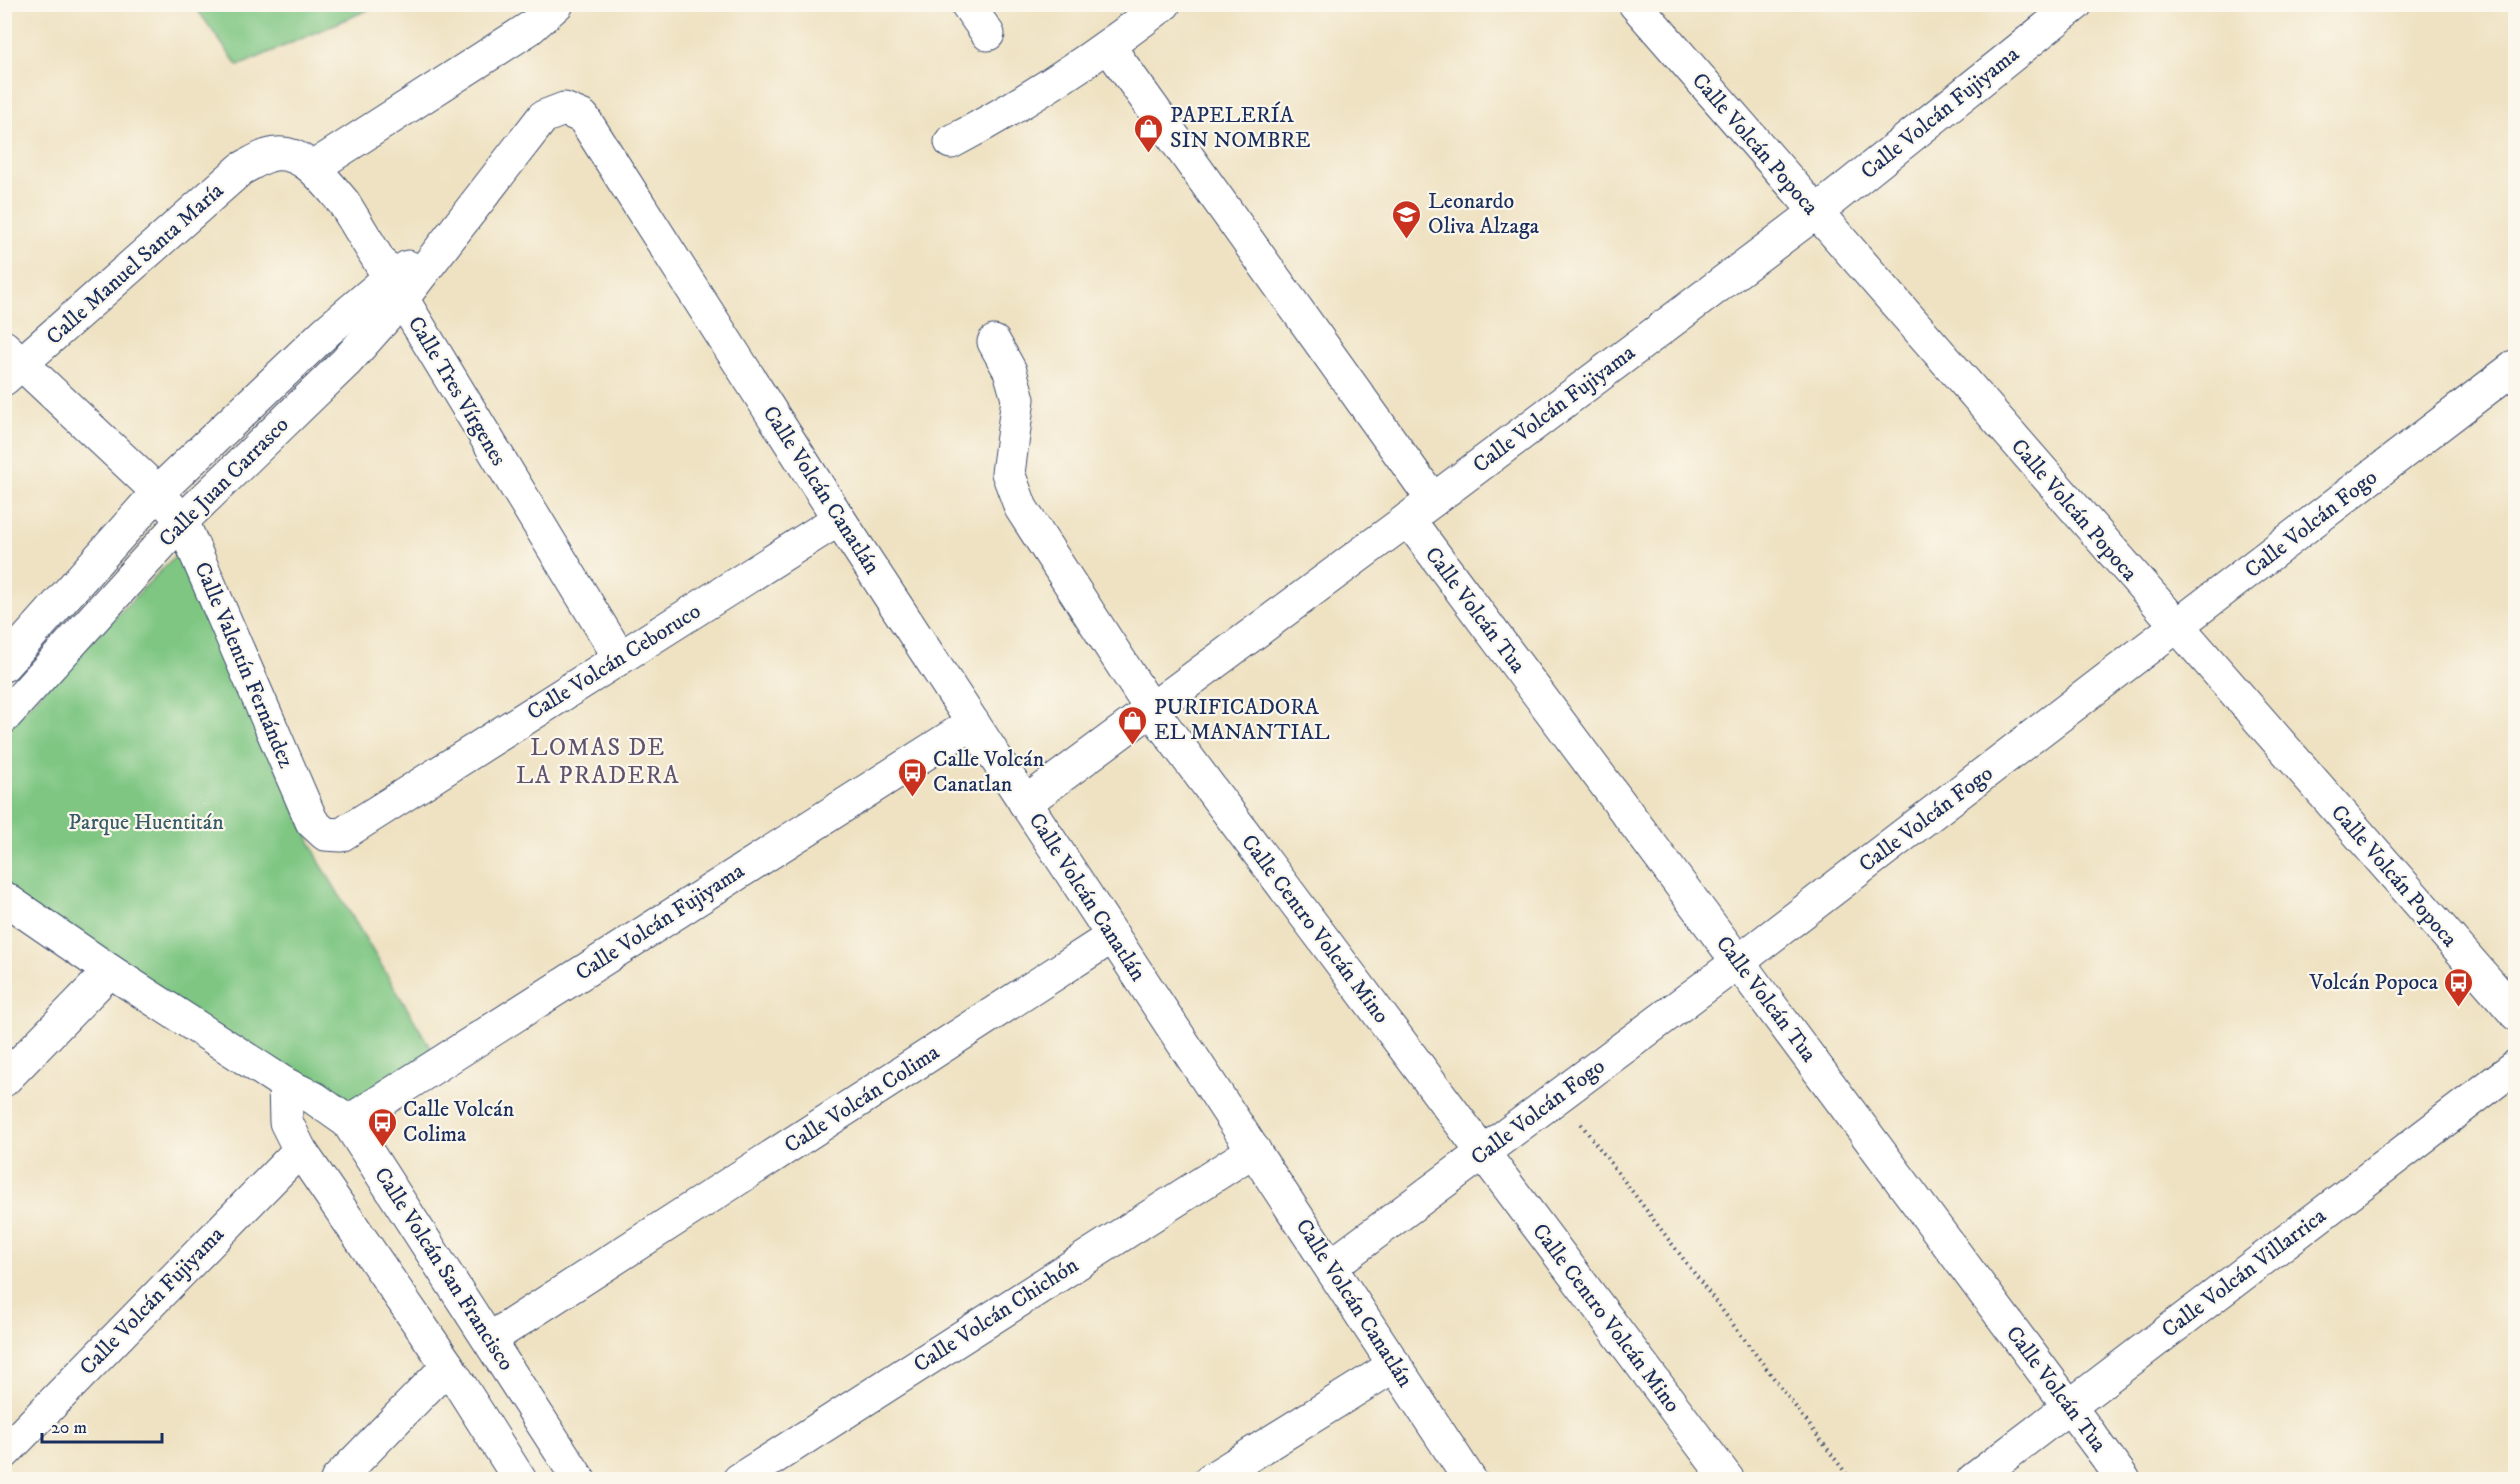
<svg xmlns="http://www.w3.org/2000/svg" width="2520" height="1484" viewBox="0 0 2520 1484" font-family="'IM FELL DW Pica',serif">
<rect width="100%" height="100%" fill="#fbf7ec"/>
<filter id="ink" filterUnits="userSpaceOnUse"><feTurbulence type="fractalNoise" baseFrequency=".0167" numOctaves="2"/><feDisplacementMap in="SourceGraphic" scale="12" xChannelSelector="R" yChannelSelector="G"/><feConvolveMatrix kernelMatrix="1 2 1 2 8 2 1 2 1" color-interpolation-filters="sRGB"/></filter>
<filter id="wash" filterUnits="userSpaceOnUse"><feTurbulence type="fractalNoise" baseFrequency=".008" numOctaves="4" result="noise"/><feDisplacementMap in="SourceGraphic" scale="24" xChannelSelector="R" yChannelSelector="G"/><feGaussianBlur stdDeviation="1.35" result="paint"/><feColorMatrix in="noise" values="0 0 0 0 0 0 0 0 0 0 0 0 0 0 0 0 0 1.4 0 .05"/><feComposite in="paint" operator="in"/></filter>
<g filter="url(#wash)">
<rect width="100%" height="100%" fill="#efe2c2"/>
<g fill="#7ec682" stroke="#4c7a70" stroke-width="1.5">
<path d="M194,5H379L238,66Z"/>
<path d="M178,553L320,863L441,1065L344,1128L5,889V730Z"/>
</g>
</g>
<g filter="url(#ink)">
<g fill="none" stroke-linecap="round" stroke-linejoin="round">
<defs>
<g id="minor">
<path d="M967,4L988,34"/>
<path d="M1635,4L2516,1014"/>
<path d="M1109,47L1433,500"/>
<path d="M951,142C1026,103 1097,56 1164,4"/>
<path d="M314,167L530,28L557,4"/>
<path d="M994,342L1010,371L1018,399L1008,473L1021,508L1151,709L1728,1480"/>
<path d="M4,347L158,492L182,521L312,822L325,834L341,835L839,519"/>
<path d="M4,379L241,169C249,165 258,159 267,156C300,144 326,182 344,203L620,658"/>
<path d="M1408,519L2124,1480"/>
<path d="M4,665L158,492L327,331L388,279L408,267"/>
<path d="M4,717L182,521L346,362L402,299L543,117L564,109L583,117L839,519L1470,1480"/>
<path d="M1025,803L1408,519L1815,213L2076,4"/>
<path d="M4,898L110,971L285,1084L314,1098L348,1122L579,1480"/>
<path d="M4,1080L110,971"/>
<path d="M285,1084L286,1122L300,1150L448,1366L520,1480"/>
<path d="M348,1122L973,723"/>
<path d="M1331,1266L1738,962L2516,366"/>
<path d="M490,1339L1113,936"/>
<path d="M4,1453L300,1150"/>
<path d="M337,1480L448,1366"/>
<path d="M739,1480L1254,1150"/>
<path d="M1210,1480L1395,1365"/>
<path d="M1973,1480L2516,1066"/>
</g>
</defs>
<use href="#minor" stroke="#3b4a6d" stroke-width="35"/>
<path stroke="#3b4a6d" stroke-width="4" stroke-dasharray="1.5 4.5" stroke-linecap="butt" d="M1581,1124L1851,1480"/>
<use href="#minor" stroke="#fff" stroke-width="33"/>
</g>
</g>
<defs>
<symbol id="shop-pin" viewBox="-11 -11 22 30"><path d="M0 17L-7.5 6A9.5 9.5 0 1 1 7.5 6Z" fill="#c8321e" stroke="#fbf7ec"/><path d="M-5-2.5h2.3a2.7 3.5 0 0 1 5.4 0H5L5.5 6h-11ZM-1.5-2.5h3a1.5 2.3 0 0 0-3 0Z" fill="#fff"/></symbol>
<symbol id="school-pin" viewBox="-11 -11 22 30"><path d="M0 17L-7.5 6A9.5 9.5 0 1 1 7.5 6Z" fill="#c8321e" stroke="#fbf7ec"/><path d="M0-5L7-2L0 1L-7-2ZM-4 1L0 2.5L4 1V4Q0 6-4 4Z" fill="#fff"/></symbol>
<symbol id="bus-pin" viewBox="-11 -11 22 30"><path d="M0 17L-7.5 6A9.5 9.5 0 1 1 7.5 6Z" fill="#c8321e" stroke="#fbf7ec"/><path d="M-5-6H5V4H4V6H2V4H-2V6H-4V4H-5ZM-3.5-4V0h7V-4ZM-3.5 1.2v1.5H-2V1.2ZM2 1.2v1.5H3.5V1.2Z" fill="#fff"/></symbol>
</defs>
<g fill-rule="evenodd">
<use href="#shop-pin" x="1132" y="112" width="33" height="45"/>
<use href="#school-pin" x="1390" y="198" width="33" height="45"/>
<use href="#shop-pin" x="1116" y="704" width="33" height="45"/>
<use href="#bus-pin" x="896" y="756" width="33" height="45"/>
<use href="#bus-pin" x="2442" y="966" width="33" height="45"/>
<use href="#bus-pin" x="366" y="1106" width="33" height="45"/>
</g>
<g text-anchor="middle" dominant-baseline="central" stroke-width="4.5" stroke-linejoin="round" paint-order="stroke">
<g font-size="22" fill="#1b2f5e" stroke="#fbf7ec">
<text transform="translate(1940 113) rotate(-39)">Calle Volcán Fujiyama</text>
<text transform="translate(1755 144) rotate(49)">Calle Volcán Popoca</text>
<text transform="translate(135 264) rotate(-42)">Calle Manuel Santa María</text>
<text transform="translate(457 391) rotate(59)">Calle Tres Vírgenes</text>
<text transform="translate(1554 409) rotate(-37)">Calle Volcán Fujiyama</text>
<text transform="translate(224 482) rotate(-45)">Calle Juan Carrasco</text>
<text transform="translate(821 490) rotate(57)">Calle Volcán Canatlán</text>
<text transform="translate(2074 510) rotate(49)">Calle Volcán Popoca</text>
<text transform="translate(2311 524) rotate(-38)">Calle Volcán Fogo</text>
<text transform="translate(1475 610) rotate(53)">Calle Volcán Tua</text>
<text transform="translate(614 662) rotate(-32)">Calle Volcán Ceboruco</text>
<text transform="translate(244 665) rotate(67)">Calle Valentín Fernández</text>
<text transform="translate(1926 819) rotate(-37)">Calle Volcán Fogo</text>
<text transform="translate(2394 876) rotate(49)">Calle Volcán Popoca</text>
<text transform="translate(1087 897) rotate(57)">Calle Volcán Canatlán</text>
<text transform="translate(660 922) rotate(-33)">Calle Volcán Fujiyama</text>
<text transform="translate(1315 929) rotate(53)">Calle Centro Volcán Mino</text>
<text transform="translate(1766 999) rotate(53)">Calle Volcán Tua</text>
<text transform="translate(862 1099) rotate(-33)">Calle Volcán Colima</text>
<text transform="translate(1538 1112) rotate(-37)">Calle Volcán Fogo</text>
<text transform="translate(444 1269) rotate(57)">Calle Volcán San Francisco</text>
<text transform="translate(2244 1273) rotate(-37)">Calle Volcán Villarrica</text>
<text transform="translate(152 1301) rotate(-46)">Calle Volcán Fujiyama</text>
<text transform="translate(1354 1303) rotate(57)">Calle Volcán Canatlán</text>
<text transform="translate(996 1315) rotate(-33)">Calle Volcán Chichón</text>
<text transform="translate(1606 1318) rotate(53)">Calle Centro Volcán Mino</text>
<text transform="translate(2056 1389) rotate(53)">Calle Volcán Tua</text>
</g>
<g font-size="22" fill="#1b2f5e" stroke="#fbf7ec" text-anchor="start">
<text x="1170" y="115">PAPELERÍA<tspan x="1170" dy="25">SIN NOMBRE</tspan></text>
<text x="1428" y="201">Leonardo<tspan x="1428" dy="25">Oliva Alzaga</tspan></text>
<text x="1154" y="707">PURIFICADORA<tspan x="1154" dy="25">EL MANANTIAL</tspan></text>
<text x="933" y="759">Calle Volcán<tspan x="933" dy="25">Canatlan</tspan></text>
<text x="2438" y="982" text-anchor="end">Volcán Popoca</text>
<text x="403" y="1109">Calle Volcán<tspan x="403" dy="25">Colima</tspan></text>
</g>
<g font-size="22" fill="#395c69" stroke="#fbf7ec">
<text x="146" y="822">Parque Huentitán</text>
</g>
<g font-size="24" letter-spacing="1.5" fill="#5f536e" stroke="#fbf7ec">
<text x="598" y="748">LOMAS DE<tspan x="598" dy="28">LA PRADERA</tspan></text>
</g>
</g>
<rect width="2520" height="1484" fill="none" stroke="#fbf7ec" stroke-width="24"/>
<path d="M42 1433v9h120v-9" fill="none" stroke="#1b2f5e" stroke-width="3"/>
<text x="51" y="1433" font-size="18" fill="#1b2f5e" stroke="#fbf7ec" stroke-width="4.5" paint-order="stroke">20 m</text>
</svg>
